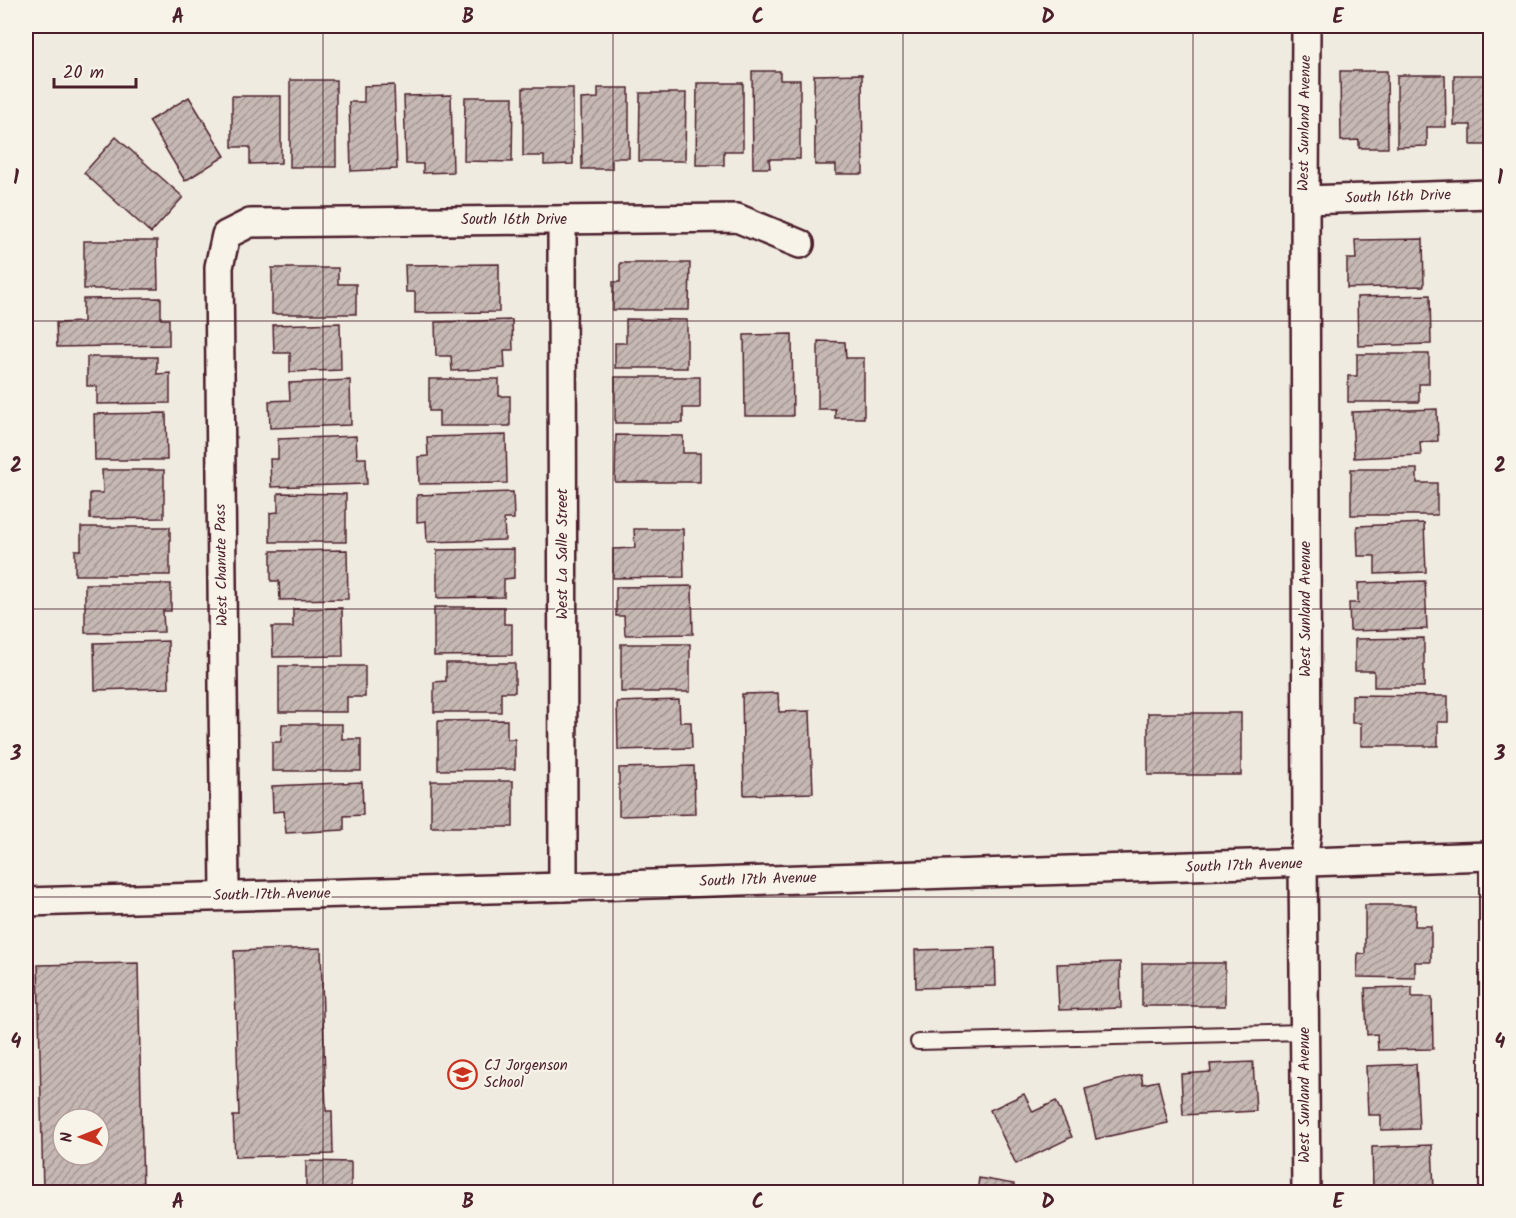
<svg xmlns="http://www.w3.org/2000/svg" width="1516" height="1218" viewBox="0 0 1516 1218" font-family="Kalam,sans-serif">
<defs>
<pattern id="building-hatch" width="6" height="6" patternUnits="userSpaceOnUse" patternTransform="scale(1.5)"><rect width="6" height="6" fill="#c6b8b3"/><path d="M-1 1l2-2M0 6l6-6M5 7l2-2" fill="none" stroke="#a39592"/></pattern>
</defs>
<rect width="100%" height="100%" fill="#f0ebe0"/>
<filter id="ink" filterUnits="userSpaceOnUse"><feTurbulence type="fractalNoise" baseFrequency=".0167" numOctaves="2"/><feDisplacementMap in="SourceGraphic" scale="12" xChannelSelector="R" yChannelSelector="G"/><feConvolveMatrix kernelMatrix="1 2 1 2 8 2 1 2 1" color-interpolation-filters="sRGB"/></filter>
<g filter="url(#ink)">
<g fill="url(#building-hatch)" stroke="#4a1f2b" stroke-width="1.5" fill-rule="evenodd">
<path d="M752,71H780V80H800V159H769L770,168H753Z"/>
<path d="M1340,71H1387L1388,148H1359V140L1341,141Z"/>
<path d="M862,74L863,174H836V165H815L814,75Z"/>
<path d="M1397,75H1445L1446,127H1427V146L1397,147Z"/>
<path d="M1454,75H1490V145H1471V125H1454Z"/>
<rect x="290" y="80" width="46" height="87"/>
<path d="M697,83H743V151H724V165H696Z"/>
<path d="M394,85L397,169L351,171L349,102H364V86Z"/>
<path d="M523,88H573V164L544,165V156H523Z"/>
<path d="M598,88H629V158H612V169H582L581,99L598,98Z"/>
<path d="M640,93H686L685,161H639Z"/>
<path d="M451,95L453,172L423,173V164H406L404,96Z"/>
<path d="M232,96H281V163L250,164V147H232Z"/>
<path d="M189,97L225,156L185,181L149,121Z"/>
<path d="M465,97H513L512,162L464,161Z"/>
<path d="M116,137L183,197L151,233L84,173Z"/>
<path d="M1423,239L1424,286L1347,288V259H1356L1355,240Z"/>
<path d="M84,241H157L158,289H84Z"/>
<path d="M620,263H690L689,310H613V282H620Z"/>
<path d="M499,264V312L415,313V292H406L405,265Z"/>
<path d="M272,268H338V284H356V314H272Z"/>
<path d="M1430,295L1431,344L1358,346L1357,297Z"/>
<path d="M161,298V319H169V345L57,347L56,323L83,322V299Z"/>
<path d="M626,319L687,320V368H615V343H626Z"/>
<path d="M512,320L513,350H504L505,368L452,371L451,356H436L435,322Z"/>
<path d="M340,323L341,370L290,372V353H274L273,325Z"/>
<path d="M792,334L793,416H745L744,335Z"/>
<path d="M818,341L845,342L846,358H864V418H835V409H818Z"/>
<path d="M1357,354H1429V384H1419V402H1348V376H1357Z"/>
<path d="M87,357H157V374L170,373V403L97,404V386H87Z"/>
<path d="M615,377H700V408H683V423H615Z"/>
<path d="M429,379H499V396H510V426H439V411H429Z"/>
<path d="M350,380L351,425L270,428L269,401L290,400L289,383Z"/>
<path d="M1437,409L1438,441L1420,442L1421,455L1354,458L1352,412Z"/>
<path d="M166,413L167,460H95L94,414Z"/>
<path d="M506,435L507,483L419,484L418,457L428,456L427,437Z"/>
<path d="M616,435L683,436V453H700V482H615Z"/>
<path d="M356,436L357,458H366L367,484L271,487L270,459H278V439Z"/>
<path d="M1351,469H1417V483H1437V515H1351Z"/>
<path d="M102,470H164V518L90,519V493H103Z"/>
<path d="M513,492L514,519H504L505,540L427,542L426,521L417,522V495Z"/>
<path d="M278,493L346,494V542H270V513L278,512Z"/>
<path d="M1424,523L1426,572L1375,574V556H1358L1357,526Z"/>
<path d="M81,527H170V575H75V550H81Z"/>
<path d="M634,529H683L684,577L613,578V549L635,548Z"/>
<path d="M514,549V578L504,579V597L437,598V550Z"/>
<path d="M347,550L348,599L280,600L279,581H271V551Z"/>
<path d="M1425,581L1427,629L1350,631L1349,603H1358V583Z"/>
<path d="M85,584H171V611H163L164,632L85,633Z"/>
<path d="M692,586L693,634L625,635L624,616H616V587Z"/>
<path d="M434,607H504V624H512V655L434,656Z"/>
<path d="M342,608L343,656L273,657L272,627H293V609Z"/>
<path d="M1424,638V687H1374V671H1355V639Z"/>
<path d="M168,641L169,688L95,690L94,643Z"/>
<rect x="621" y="644" width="69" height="48"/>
<path d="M446,663H515V692H501V712H434V682L446,681Z"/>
<path d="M279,666H365V697H347V712H279Z"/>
<path d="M778,693L779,712L810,711L813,793L744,795L742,694Z"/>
<path d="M1352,695L1448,696V722H1438V746H1361V723H1352Z"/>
<path d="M679,700L680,722H691L692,748L618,750L617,702Z"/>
<rect x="1148" y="713" width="93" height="62"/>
<path d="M507,720V739H515V769L438,770V721Z"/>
<path d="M282,724H342V739H361V771H272V742H281Z"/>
<path d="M694,766L695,814L619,816V768Z"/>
<rect x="431" y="781" width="82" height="46"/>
<path d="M362,782L363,815L344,816V830L286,833L284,811L273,812L272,786Z"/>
<path d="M1365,905H1416L1415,926H1431V962H1415V978L1357,977L1358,953L1365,954Z"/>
<path d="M321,948L326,1111H332L333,1154L235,1157L233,1116H239L234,951Z"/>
<path d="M995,948L996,986L916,988L915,950Z"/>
<path d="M1120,962L1121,1008L1059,1010L1057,964Z"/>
<path d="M138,963L143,1192H43L38,965ZM63,1119H99V1155H63Z"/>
<rect x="1142" y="963" width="83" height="43"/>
<path d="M1412,987V997H1432L1433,1049L1378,1050L1377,1034L1367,1035L1365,988Z"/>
<path d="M1253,1062L1256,1111L1183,1115L1181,1074L1211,1072L1210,1064Z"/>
<path d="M1416,1064L1419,1129L1381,1130V1115H1368L1366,1066Z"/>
<path d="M1141,1074L1143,1084L1158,1081L1168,1123L1096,1139L1085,1089Z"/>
<path d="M1024,1094L1033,1112L1056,1101L1072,1137L1016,1164L990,1110Z"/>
<path d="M1432,1145L1434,1190L1406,1191L1407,1192H1373L1372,1147Z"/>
<path d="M306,1161L351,1162V1192H306Z"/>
<path d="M979,1178L1014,1184L1013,1192H977Z"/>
</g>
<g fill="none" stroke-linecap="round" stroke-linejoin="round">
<defs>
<g id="lane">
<path d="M918,1042L1305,1032"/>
<path d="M1487,1192V857"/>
</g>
<g id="street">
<path d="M1305,200L1490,194"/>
<path d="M562,220L563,887"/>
<path d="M225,896L219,267L226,235L250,223L737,218L800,244"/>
<path d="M26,902L563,887L1490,856"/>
<path d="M1306,1192L1303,864L1307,831L1305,200L1306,26"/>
</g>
</defs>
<use href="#lane" stroke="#4a1f2b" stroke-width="18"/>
<use href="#street" stroke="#4a1f2b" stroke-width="32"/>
<use href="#lane" stroke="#f7f3e8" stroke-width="14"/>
<use href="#street" stroke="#f7f3e8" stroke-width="27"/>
</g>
</g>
<path fill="none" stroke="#4a1f2b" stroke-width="1.5" stroke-opacity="0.55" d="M323,26V1192M613,26V1192M903,26V1192M1193,26V1192M26,321H1490M26,609H1490M26,897H1490"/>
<defs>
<symbol id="school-ring" viewBox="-11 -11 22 22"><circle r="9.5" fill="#f7f3e8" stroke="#c8321e" stroke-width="1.5"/><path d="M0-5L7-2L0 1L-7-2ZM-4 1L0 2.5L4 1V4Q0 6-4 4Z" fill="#c8321e"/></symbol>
</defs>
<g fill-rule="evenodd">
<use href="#school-ring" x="446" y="1058" width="33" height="33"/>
</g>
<g text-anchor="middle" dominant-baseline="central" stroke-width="4.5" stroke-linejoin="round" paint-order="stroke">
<g font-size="15" fill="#4a1f2b" stroke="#f7f3e8">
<text transform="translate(1305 123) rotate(-89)">West Sunland Avenue</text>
<text transform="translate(1398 197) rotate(-2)">South 16th Drive</text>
<text x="514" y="220">South 16th Drive</text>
<text transform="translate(563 554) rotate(-90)">West La Salle Street</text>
<text transform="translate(222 565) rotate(-91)">West Chanute Pass</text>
<text transform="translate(1306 609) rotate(-90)">West Sunland Avenue</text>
<text transform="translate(1244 866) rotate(-2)">South 17th Avenue</text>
<text transform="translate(758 880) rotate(-2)">South 17th Avenue</text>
<text transform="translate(272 895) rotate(-1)">South 17th Avenue</text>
<text transform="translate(1305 1095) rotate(-90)">West Sunland Avenue</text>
</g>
<g font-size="15" fill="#4a1f2b" stroke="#f7f3e8" text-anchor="start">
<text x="484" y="1066">CJ Jorgenson<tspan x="484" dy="17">School</tspan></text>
</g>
</g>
<rect width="1516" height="1218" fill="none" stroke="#f7f3e8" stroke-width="66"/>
<g transform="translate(81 1137) rotate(269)"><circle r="28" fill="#f7f3e8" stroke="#b29e9c" stroke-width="1.5"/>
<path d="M0-4.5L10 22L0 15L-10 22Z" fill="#c8321e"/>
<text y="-9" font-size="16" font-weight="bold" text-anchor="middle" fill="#4a1f2b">N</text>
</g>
<path d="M54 78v9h82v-9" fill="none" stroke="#4a1f2b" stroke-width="3"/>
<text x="63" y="78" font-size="18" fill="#4a1f2b" stroke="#f7f3e8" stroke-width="4.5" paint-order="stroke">20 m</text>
<rect x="33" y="33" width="1450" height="1152" fill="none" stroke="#4a1f2b" stroke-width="2"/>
<g font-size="20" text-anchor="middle" font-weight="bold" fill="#4a1f2b">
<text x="178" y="23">A</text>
<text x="468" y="23">B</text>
<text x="758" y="23">C</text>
<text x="1048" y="23">D</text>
<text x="1338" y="23">E</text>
<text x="16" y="184">1</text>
<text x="1500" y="184">1</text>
<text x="16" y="472">2</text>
<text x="1500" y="472">2</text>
<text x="16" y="760">3</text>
<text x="1500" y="760">3</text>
<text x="16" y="1048">4</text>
<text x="1500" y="1048">4</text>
<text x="178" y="1208">A</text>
<text x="468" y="1208">B</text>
<text x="758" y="1208">C</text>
<text x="1048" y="1208">D</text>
<text x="1338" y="1208">E</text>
</g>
</svg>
